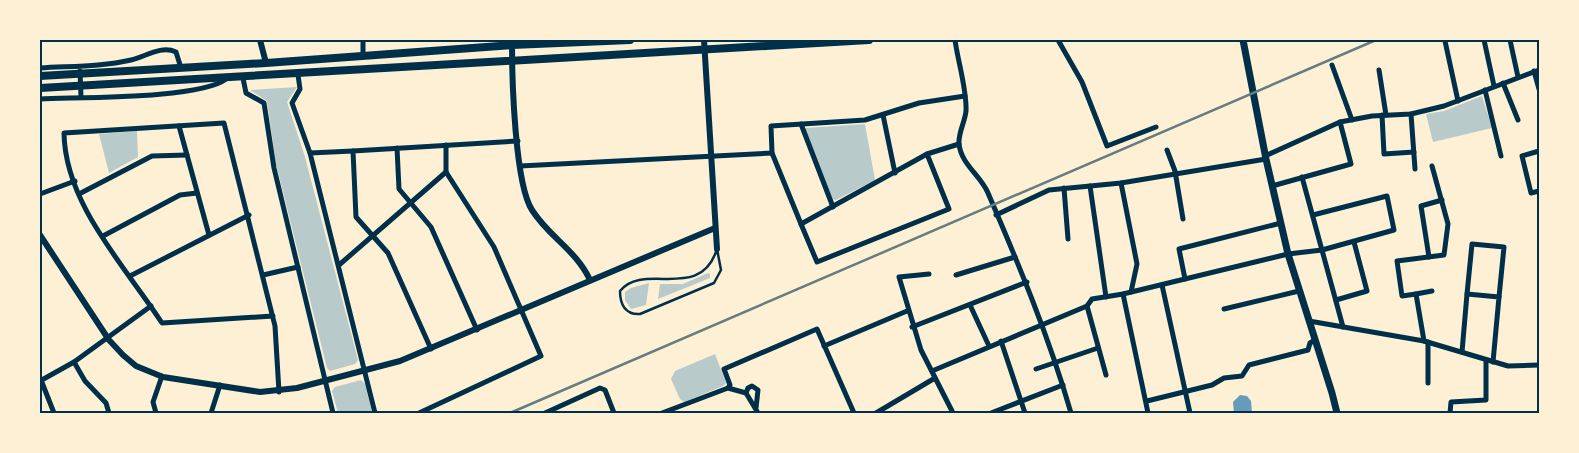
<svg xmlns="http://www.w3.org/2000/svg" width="1579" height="453" viewBox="0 0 1579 453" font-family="Cabin,sans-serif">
<rect width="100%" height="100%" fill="#fdf0d5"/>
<g fill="#b9caca">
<path d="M297,87L287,102L305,157L358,360L355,364L330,371L327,368L276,164L267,101L250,90Z"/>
<path d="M1482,96L1492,128L1433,142L1426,114L1444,111Z"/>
<path d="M865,124L875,180L836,200L832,199L804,133L806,128Z"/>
<path d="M137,131L138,157L109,173L99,134Z"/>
<path d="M708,273L710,274V278L658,299L660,284H683Z"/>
<path d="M649,283L646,305L631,309L625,300V292L631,288Z"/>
<path d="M715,354L726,383L723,386L684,402L680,399L671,379L675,371Z"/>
<path d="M361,380L365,384L372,413H338L332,391L335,387Z"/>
</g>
<path fill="#669bbc" d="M1240,395L1247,396L1251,401L1252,413H1234L1233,402Z"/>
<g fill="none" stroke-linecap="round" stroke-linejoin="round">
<path stroke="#003049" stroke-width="2.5" d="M717,249L721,270L714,283L640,314C625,315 620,304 620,291C644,261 700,303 717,249Z"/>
<g stroke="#003049" stroke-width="5">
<path d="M363,40V56"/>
<path d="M955,40C958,62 967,90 966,111C965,122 958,133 959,144C961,164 981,176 988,193C1019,265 1049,337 1071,413"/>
<path d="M1058,40L1082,82L1107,146L1156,127"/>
<path d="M1484,40L1494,86"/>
<path d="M1510,40L1518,77"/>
<path d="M1445,41L1458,101"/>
<path d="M1332,65L1352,120"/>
<path d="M40,68C70,66 101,67 131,60C145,57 161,45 176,52L181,68"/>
<path d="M1379,70L1386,115"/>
<path d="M80,71L81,97"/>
<path d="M1534,71L1539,89"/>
<path d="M298,75L300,89L292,103L310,153"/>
<path d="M243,78L246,93L264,103L274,168L333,413"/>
<path d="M1503,83L1518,120"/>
<path d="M1485,90L1501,156"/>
<path d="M40,99C79,97 200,99 226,79"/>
<path d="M1411,114L1415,169"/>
<path d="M883,115L895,173"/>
<path d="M1382,115L1384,154L1414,152"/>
<path d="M801,124L833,207"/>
<path d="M179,126L209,235"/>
<path d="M397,148L399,189L431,227L477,330"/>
<path d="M1167,150L1175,171L1183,219"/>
<path d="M353,151L310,153L375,413"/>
<path d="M1539,151L1522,156L1531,193L1539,191"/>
<path d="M772,153L801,224L927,154L959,144"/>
<path d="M1265,156L1340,122L1372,116L1411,114L1444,106L1539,70"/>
<path d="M520,166L772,153L771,126L865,120L919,103L965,96"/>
<path d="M1302,177L1343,327"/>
<path d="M1121,183L1137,264L1131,292"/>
<path d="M1090,186L1106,297"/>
<path d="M1272,186L1351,164L1340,122"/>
<path d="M1064,188L1068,239"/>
<path d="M40,194L75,181"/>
<path d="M79,194L152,156L187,155"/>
<path d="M996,215L1049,190L1121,183L1266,159"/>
<path d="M801,224L817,262L949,209L927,154"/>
<path d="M103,236L180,195L197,193"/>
<path d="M1429,257L1421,206L1442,200"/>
<path d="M339,265L446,172"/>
<path d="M929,274L899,277L921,350L953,413"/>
<path d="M263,275L298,267"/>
<path d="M956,275L1015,257"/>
<path d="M130,276L249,215"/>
<path d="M1185,279L1179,249L1281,223"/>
<path d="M1162,285L1190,413"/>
<path d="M1123,294L1148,413"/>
<path d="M1416,294L1432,291"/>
<path d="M1467,294L1472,244L1504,247L1499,297"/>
<path d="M1336,300L1367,291L1354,242"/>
<path d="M970,305L989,346"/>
<path d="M1087,306L1106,375"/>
<path d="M1224,309L1299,291"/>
<path d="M273,316L162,323C125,266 65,204 64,133L224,123L275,326L279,392"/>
<path d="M1309,321L1424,341L1508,366L1539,365"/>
<path d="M912,327L1027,282"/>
<path d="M1001,341L1025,413"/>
<path d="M1424,341L1416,294L1402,296L1397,261L1444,255L1448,224L1432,166"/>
<path d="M1428,342V383"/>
<path d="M824,346L907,311"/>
<path d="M431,349L388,253L356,217L353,151L518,141"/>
<path d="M1462,352L1467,294L1499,297L1493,362"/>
<path d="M74,362L85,381L106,403L109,413"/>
<path d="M1036,369L1098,348"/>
<path d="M932,371L1087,306L1092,299L1123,294L1288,254L1322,250L1394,230L1387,196L1313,215"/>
<path d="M41,380L54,413"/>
<path d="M40,381L74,362L151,306"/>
<path d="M728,388L746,393"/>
<path d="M1147,401L1212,385L1224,378L1242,376L1249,365L1308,350L1310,343L1315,340"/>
<path d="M756,408L758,390L752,386L748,388L746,393L758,413"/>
<path d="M156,413L153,402L162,376"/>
<path d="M211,413L220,385"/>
<path d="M419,413L541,356L494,247L446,172V145"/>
<path d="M545,413L600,388L605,390L614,413"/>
<path d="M662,413L728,388L730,385L724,369L817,329L854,413"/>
<path d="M876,413L935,378"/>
<path d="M991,413L1063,385"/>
<path d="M1450,413L1451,402L1486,400V360"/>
</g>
<g stroke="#003049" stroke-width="6">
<path d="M260,40L266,63"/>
<path d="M704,40L717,249"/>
<path d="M512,45C512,80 515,184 532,210C549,237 576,250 590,280"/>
<path d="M40,235L109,340L123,355L136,366L163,377L260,392L297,388L400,361L715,228"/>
</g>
<path stroke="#003049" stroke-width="7" d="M1243,40L1266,159L1288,254L1332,393L1337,413"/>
<g stroke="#003049" stroke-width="8">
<path d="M40,76L266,63L512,45L630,40"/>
<path d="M40,88L869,40"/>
</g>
<path stroke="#657d81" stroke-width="2.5" d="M510,413L1376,40"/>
</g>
<rect width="1579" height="453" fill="none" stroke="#fdf0d5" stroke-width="82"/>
<rect x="41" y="41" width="1497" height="371" fill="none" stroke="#003049" stroke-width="2"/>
</svg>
